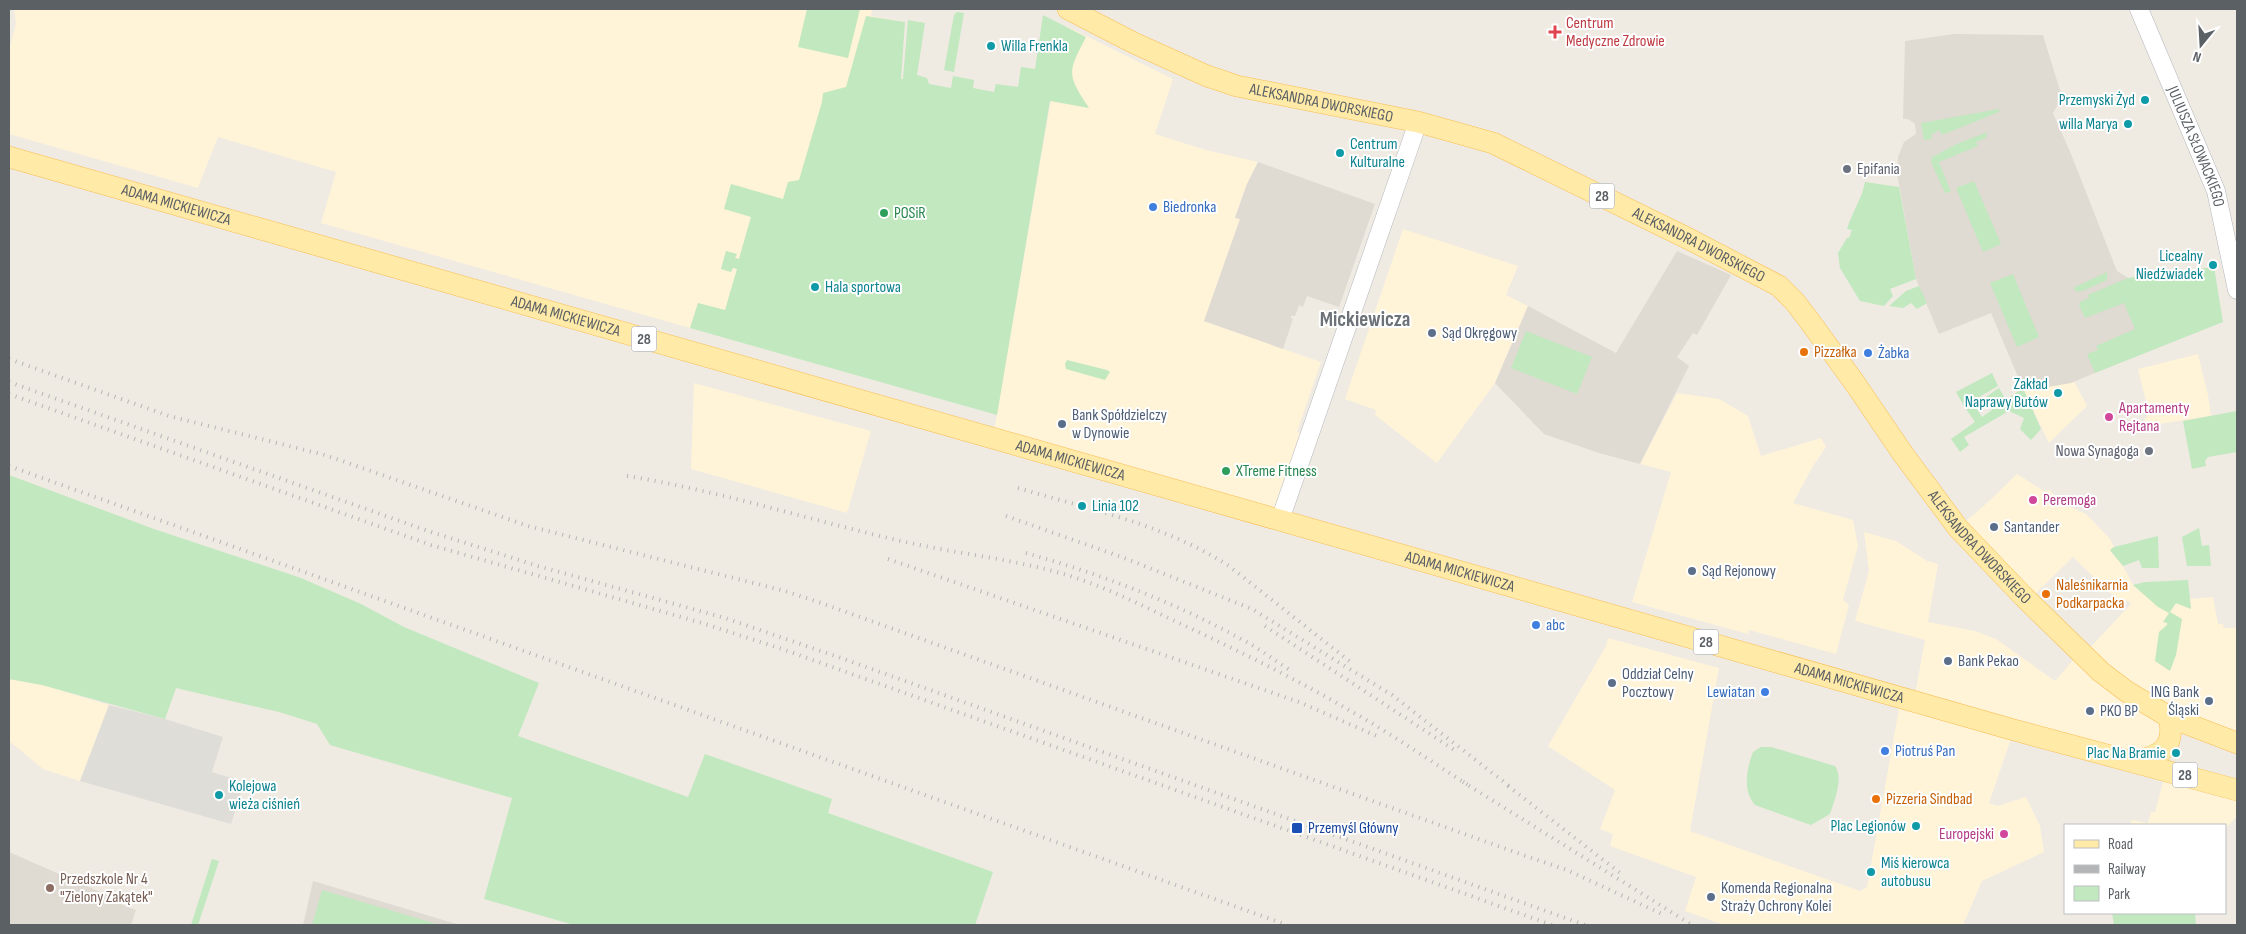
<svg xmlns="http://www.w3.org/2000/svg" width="2246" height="934" viewBox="0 0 2246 934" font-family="'Sofia Sans Condensed',sans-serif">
<rect width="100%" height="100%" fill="#efebe3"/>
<g fill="#fff3d8">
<path d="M14,9H872L871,16L905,22L897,122L799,180L784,199L751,217L739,259L735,258L736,254L726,251L721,268L731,272L733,267L737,269L725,311L698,303L690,328L321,223L336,172L218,137L198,188L9,134V51L16,23Z"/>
<path d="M1066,26L1173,79L1155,134L1206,150L1258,162L1247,184L1235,217L1240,219L1204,321L1321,362L1297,432L1309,436L1280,520L993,438L1049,110Z"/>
<path d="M1403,229L1518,266L1506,295L1528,306L1495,383L1437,463L1375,415L1376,410L1345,399Z"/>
<path d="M2198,354L2208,395L2211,416L2146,426L2144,419L2147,418L2145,410L2148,409L2138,369Z"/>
<path d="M2074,381L2087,406L2049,443L2024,391Z"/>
<path d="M694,383L871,431L847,513L691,469Z"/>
<path d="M1677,393L1719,399L1748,416L1761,456L1821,438L1826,447L1813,466L1793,503L1853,520L1858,546L1843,600L1849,605L1836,654L1749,630L1748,634L1632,602L1671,472L1640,464Z"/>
<path d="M2017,474L2044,491L2049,490L2064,504L2086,514L2110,539L2114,547L2110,551L2123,566L2133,585L2191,608L2190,599L2213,597L2218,624H2223L2224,628H2237V743L2187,725L2153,757L2014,730L1989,803L1997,806L2026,797L2040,826L2044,852L1982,881L1963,925H1724L1685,911L1696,877L1610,846L1613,834L1600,829L1615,790L1548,746L1606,646L1608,638L1719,668L1690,831L1860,891L1867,887L1901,697L1914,700L1925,640L1855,621L1869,571L1864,532L1896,541L1927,561L1938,564L1928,622L1975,631L1996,639L2055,681L2073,660L2084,654L2131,604L2127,601L2123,605L2073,557L2028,601L1958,528L1987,503Z"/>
<path d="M9,679L42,685L109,705L80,781L43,769L9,741Z"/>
<path d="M2166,770L2237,790V816L2225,829V825H2131V820L2148,823L2151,812H2155Z"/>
</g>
<path fill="#dfddd8" d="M109,705L165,719L223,737L212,772L244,782L231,824L80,781Z"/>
<g fill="#dfdad2">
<path d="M1954,34L2043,35L2062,97L2053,113L2071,154L2117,271L2128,278L2214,267L2125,360L2071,383L2024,391L1991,313L1939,334L1916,279L1897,173L1898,157L1904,142L1916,134L1915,124L1908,119H1903L1905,41Z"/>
<path d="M1258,162L1375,204L1339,307L1307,296L1303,307L1299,305L1295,316H1291V318L1293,319L1283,349L1204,321L1240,219L1235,218L1247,184Z"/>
<path d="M1677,251L1731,275L1697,335L1693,333L1677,357L1689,366L1640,464L1599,453L1544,434L1495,383L1528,306L1616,353Z"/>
<path d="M9,852L123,902L122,905L136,910L131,925H9Z"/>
<path d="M313,881L460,925H303Z"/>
</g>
<g fill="#c1e8be">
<path d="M807,9H860L848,58L798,47Z"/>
<path d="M957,12L964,13L954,72L944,70L954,15Z"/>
<path d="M1043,15L1086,37C1067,73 1067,75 1089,108L1050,101L997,415L690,328L698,303L725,310L737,269L733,268L731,272L721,269L726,251L737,254L735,258L739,259L751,217L724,209L731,184L783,199L788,182L799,180L822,102L823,93L846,87L866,16L905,22L901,79H903L908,20L925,23L917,75L927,78L929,84L951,88L953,76L974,80L973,88L994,92L996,84L1018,87L1021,67L1035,69Z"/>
<path d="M1999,109V112L1942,135L1939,130L1931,135L1932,139L1924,140L1921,123Z"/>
<path d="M1987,132L1986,138L1976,142L1978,146L1939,162L1951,192L1945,193L1931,162L1932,157L1957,144Z"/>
<path d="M1974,181L2001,244L1983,252L1956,188Z"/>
<path d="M1865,182L1899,187L1916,279L1890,289L1893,296L1884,306L1860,301L1840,268L1838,253L1847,238H1849L1852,230L1847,229C1852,212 1862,199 1865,182Z"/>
<path d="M2214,267L2223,322L2095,373L2087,354L2098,350L2096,346L2135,329L2124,303L2085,318L2079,305L2080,302L2089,298L2088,295L2128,278Z"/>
<path d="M2107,272V280L2085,290L2077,292L2073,288Z"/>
<path d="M2013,274L2039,337L2017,347L1990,283Z"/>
<path d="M1919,286L1927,303L1917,309L1911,303L1903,308L1889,306L1906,291Z"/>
<path d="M1526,331L1592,357L1577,394L1511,368Z"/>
<path d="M1067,360L1107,370L1110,372L1105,380L1066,369L1065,364Z"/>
<path d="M1992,373L1998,386L1964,406L1956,392Z"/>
<path d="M1999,388L2006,400L2023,388L2041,429L2031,440L2020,429L2024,418L2009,411L1964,437L1969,445L1960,452L1951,439L1975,422L1966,409L1974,404L1982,417L1992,410L1984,398Z"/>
<path d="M2237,411V452L2208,457L2205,461L2206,466L2192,469L2183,421Z"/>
<path d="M9,475L154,529L301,578L361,604L404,627L539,683L518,736L688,797L705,754L832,799L828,813L993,872L975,925H574L484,899L512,798L330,745L317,724L279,712L176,688L165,719L42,685L9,679Z"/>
<path d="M2199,528L2202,546L2209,545L2211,566H2187L2182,537Z"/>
<path d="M2158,536L2159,568H2142L2139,560L2123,566L2110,550L2114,547Z"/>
<path d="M2188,580L2191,609L2176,603L2170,612L2182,619L2176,655L2170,671L2155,661L2159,632L2167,625V623L2163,622L2169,613L2158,607L2133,585L2145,582Z"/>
<path d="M1761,747H1771L1835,766C1844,778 1834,801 1830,814L1811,825L1755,805C1742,790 1747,768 1753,752Z"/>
<path d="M212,859L219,861L198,925H191Z"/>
<path d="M322,890L440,925H312Z"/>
<path d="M2112,913H2195L2196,925H2114Z"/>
</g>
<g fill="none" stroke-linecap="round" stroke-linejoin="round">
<defs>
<g id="tertiary">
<path id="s1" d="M2139,9L2216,191L2237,290"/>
<path d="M1280,520L1418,122"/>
</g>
<g id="primary">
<path id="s2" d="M1068,9L1134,43L1207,76L1237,86L1418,122L1493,143L1689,239L1779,286L1795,302L1808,319L1854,382L1903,454L1958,528L2025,598L2101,672L2126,691L2169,717L2237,743"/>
<path id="s3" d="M9,157L2014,730L2237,790"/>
<path d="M2133,761C2161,757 2176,747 2169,717"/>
</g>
</defs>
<use href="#tertiary" stroke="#b4b7bb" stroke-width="19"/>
<use href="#primary" stroke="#fabd51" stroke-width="22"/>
<use href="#tertiary" stroke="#fff" stroke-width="18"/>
<use href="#primary" stroke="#ffeaa8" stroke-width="21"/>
<g stroke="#b4b5b6" stroke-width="4" stroke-dasharray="1 6" stroke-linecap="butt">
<path d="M9,359L169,416L325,455L528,526L785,591L821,603L1523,855L1567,870L1662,914"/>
<path d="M9,382L428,531L538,566L725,618L841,658L1585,925"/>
<path d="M9,394L431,545L702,623L782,649L1552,925"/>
<path d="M9,466L1287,925"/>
<path d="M627,476C720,491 810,520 901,541C957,554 1016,559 1070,576C1108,588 1143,606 1179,623C1237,650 1294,678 1349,710C1390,733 1429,760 1468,785"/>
<path d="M1018,488C1089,509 1166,525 1229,566L1353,664"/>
<path d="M1006,516L1127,559L1252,609L1392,695L1513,789"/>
<path d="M1026,553C1100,574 1174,602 1241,639C1259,648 1275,661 1293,672"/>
<path d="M888,559L1299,702L1379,737"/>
<path d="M1265,626L1456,751"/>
<path d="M1463,782L1692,925"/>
<path d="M1508,786L1620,873"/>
</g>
</g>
<path fill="#e0444e" stroke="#fff" stroke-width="2" d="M1552.5 24.5h5v5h5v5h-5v5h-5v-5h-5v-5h5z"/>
<g fill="#0f9aa8" stroke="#fff" stroke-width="2">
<circle cx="991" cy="46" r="5"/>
<circle cx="2145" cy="100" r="5"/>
<circle cx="2128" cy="124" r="5"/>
<circle cx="1340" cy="153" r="5"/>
<circle cx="2213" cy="265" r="5"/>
<circle cx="815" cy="287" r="5"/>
<circle cx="2058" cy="393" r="5"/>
<circle cx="1082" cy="506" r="5"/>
<circle cx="2176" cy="753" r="5"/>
<circle cx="219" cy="795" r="5"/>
<circle cx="1916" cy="826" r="5"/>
<circle cx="1871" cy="872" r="5"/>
</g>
<g fill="#6b7280" stroke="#fff" stroke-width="2">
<circle cx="1847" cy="169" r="5"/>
<circle cx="2149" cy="451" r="5"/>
</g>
<g fill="#3f7fe0" stroke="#fff" stroke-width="2">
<circle cx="1153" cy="207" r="5"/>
<circle cx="1868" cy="353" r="5"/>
<circle cx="1536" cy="625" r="5"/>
<circle cx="1765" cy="692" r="5"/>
<circle cx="1885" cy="751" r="5"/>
</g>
<g fill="#2e9e5b" stroke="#fff" stroke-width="2">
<circle cx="884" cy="213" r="5"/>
<circle cx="1226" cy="471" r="5"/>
</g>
<g fill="#5c6f8a" stroke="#fff" stroke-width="2">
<circle cx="1432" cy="333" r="5"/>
<circle cx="1062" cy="424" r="5"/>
<circle cx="1994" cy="527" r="5"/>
<circle cx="1692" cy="571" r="5"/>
<circle cx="1948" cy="661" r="5"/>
<circle cx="1612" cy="683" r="5"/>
<circle cx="2209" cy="701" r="5"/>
<circle cx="2090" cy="711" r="5"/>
<circle cx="1711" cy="897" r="5"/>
</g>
<g fill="#e8710a" stroke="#fff" stroke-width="2">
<circle cx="1804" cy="352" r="5"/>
<circle cx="2046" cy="594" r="5"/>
<circle cx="1876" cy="799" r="5"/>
</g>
<g fill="#d1479c" stroke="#fff" stroke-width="2">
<circle cx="2109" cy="417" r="5"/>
<circle cx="2033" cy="500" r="5"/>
<circle cx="2004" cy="834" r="5"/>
</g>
<rect fill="#1a4fb4" stroke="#fff" stroke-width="2" x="1291" y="822" width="12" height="12" rx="2.5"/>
<circle fill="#8d6e63" stroke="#fff" stroke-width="2" cx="50" cy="888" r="5"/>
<g text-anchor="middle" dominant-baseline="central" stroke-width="4" stroke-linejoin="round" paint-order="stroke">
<g fill="#fff" stroke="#8c9093" stroke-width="1">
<rect x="1589.5" y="183.5" width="25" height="25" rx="4"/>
<rect x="631.5" y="326.5" width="25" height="25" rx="4"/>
<rect x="1693.5" y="629.5" width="25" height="25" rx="4"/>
<rect x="2172.5" y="762.5" width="25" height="25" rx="4"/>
</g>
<g font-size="15" font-weight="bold" fill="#5b6065">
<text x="1602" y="196">28</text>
<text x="644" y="339">28</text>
<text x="1706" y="642">28</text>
<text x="2185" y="775">28</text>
</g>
<g font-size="16" fill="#be3a42" stroke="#fff" text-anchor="start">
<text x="1566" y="23">Centrum<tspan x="1566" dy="18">Medyczne Zdrowie</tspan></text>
</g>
<g font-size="16" fill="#0d838f" stroke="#fff" text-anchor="start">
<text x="1001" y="46">Willa Frenkla</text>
<text x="2135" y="100" text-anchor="end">Przemyski Żyd</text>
<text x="2118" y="124" text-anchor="end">willa Marya</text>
<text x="1350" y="144">Centrum<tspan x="1350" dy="18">Kulturalne</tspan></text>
<text x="2203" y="256" text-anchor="end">Licealny<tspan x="2203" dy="18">Niedźwiadek</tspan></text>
<text x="825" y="287">Hala sportowa</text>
<text x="2048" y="384" text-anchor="end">Zakład<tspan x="2048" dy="18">Naprawy Butów</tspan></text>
<text x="1092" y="506">Linia 102</text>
<text x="2166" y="753" text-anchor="end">Plac Na Bramie</text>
<text x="229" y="786">Kolejowa<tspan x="229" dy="18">wieża ciśnień</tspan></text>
<text x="1906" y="826" text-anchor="end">Plac Legionów</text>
<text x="1881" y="863">Miś kierowca<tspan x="1881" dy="18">autobusu</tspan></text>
</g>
<g font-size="16" fill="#5b6065" stroke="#fff">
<text stroke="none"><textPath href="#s2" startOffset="272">ALEKSANDRA DWORSKIEGO</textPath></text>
<text stroke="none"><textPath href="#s1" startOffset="149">JULIUSZA SŁOWACKIEGO</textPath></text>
<text stroke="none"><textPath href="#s3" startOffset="174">ADAMA MICKIEWICZA</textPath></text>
<text stroke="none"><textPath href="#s2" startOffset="678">ALEKSANDRA DWORSKIEGO</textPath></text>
<text stroke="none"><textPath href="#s3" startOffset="579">ADAMA MICKIEWICZA</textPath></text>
<text stroke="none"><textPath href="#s3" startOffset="1104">ADAMA MICKIEWICZA</textPath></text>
<text stroke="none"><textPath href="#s2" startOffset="1098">ALEKSANDRA DWORSKIEGO</textPath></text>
<text stroke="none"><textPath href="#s3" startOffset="1509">ADAMA MICKIEWICZA</textPath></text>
<text stroke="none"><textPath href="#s3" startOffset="1914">ADAMA MICKIEWICZA</textPath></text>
</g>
<g font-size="16" fill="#5b616d" stroke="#fff" text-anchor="start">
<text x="1857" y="169">Epifania</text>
<text x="2139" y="451" text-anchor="end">Nowa Synagoga</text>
</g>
<g font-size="16" fill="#366cbe" stroke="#fff" text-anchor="start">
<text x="1163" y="207">Biedronka</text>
<text x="1878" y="353">Żabka</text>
<text x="1546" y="625">abc</text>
<text x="1755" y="692" text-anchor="end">Lewiatan</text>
<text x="1895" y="751">Piotruś Pan</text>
</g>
<g font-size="16" fill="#27864d" stroke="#fff" text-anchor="start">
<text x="894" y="213">POSiR</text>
<text x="1236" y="471">XTreme Fitness</text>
</g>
<g font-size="16" fill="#4e5e75" stroke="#fff" text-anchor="start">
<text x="1442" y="333">Sąd Okręgowy</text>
<text x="1072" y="415">Bank Spółdzielczy<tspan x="1072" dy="18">w Dynowie</tspan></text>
<text x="2004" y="527">Santander</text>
<text x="1702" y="571">Sąd Rejonowy</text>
<text x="1958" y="661">Bank Pekao</text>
<text x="1622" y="674">Oddział Celny<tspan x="1622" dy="18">Pocztowy</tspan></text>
<text x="2199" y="692" text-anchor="end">ING Bank<tspan x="2199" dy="18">Śląski</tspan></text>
<text x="2100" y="711">PKO BP</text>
<text x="1721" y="888">Komenda Regionalna<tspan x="1721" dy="18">Straży Ochrony Kolei</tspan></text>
</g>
<g font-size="16" fill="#c56008" stroke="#fff" text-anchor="start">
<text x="1814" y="352">Pizzałka</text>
<text x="2056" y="585">Naleśnikarnia<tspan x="2056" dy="18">Podkarpacka</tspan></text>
<text x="1886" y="799">Pizzeria Sindbad</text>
</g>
<g font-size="16" fill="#b23c85" stroke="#fff" text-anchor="start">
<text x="2119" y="408">Apartamenty<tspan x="2119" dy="18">Rejtana</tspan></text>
<text x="2043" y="500">Peremoga</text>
<text x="1994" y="834" text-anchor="end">Europejski</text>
</g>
<g font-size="16" fill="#164399" stroke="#fff" text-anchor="start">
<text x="1308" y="828">Przemyśl Główny</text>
</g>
<g font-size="16" fill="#785e54" stroke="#fff" text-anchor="start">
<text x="60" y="879">Przedszkole Nr 4<tspan x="60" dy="18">"Zielony Zakątek"</tspan></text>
</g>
<g font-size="21" font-weight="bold" fill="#6c7277" stroke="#fff">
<text x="1365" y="319">Mickiewicza</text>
</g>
</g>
<rect width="2246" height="934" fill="none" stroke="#5b6065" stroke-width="20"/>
<rect x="2064" y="824" width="162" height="90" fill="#ffffff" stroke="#bdbfc1"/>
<rect x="2074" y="840" width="25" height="8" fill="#ffeaa8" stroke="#bdbfc1"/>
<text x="2108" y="849" font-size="15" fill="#5b6065">Road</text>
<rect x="2074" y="865" width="25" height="8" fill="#b4b5b6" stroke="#bdbfc1"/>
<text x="2108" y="874" font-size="15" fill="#5b6065">Railway</text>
<rect x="2074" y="886" width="25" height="15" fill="#c1e8be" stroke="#bdbfc1"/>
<text x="2108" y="899" font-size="15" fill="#5b6065">Park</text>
<g transform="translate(2201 45) rotate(198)" stroke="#ffffff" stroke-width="4" paint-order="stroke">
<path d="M0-4L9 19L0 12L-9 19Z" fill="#5b6065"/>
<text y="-8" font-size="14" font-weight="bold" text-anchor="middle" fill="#5b6065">N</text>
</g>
</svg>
